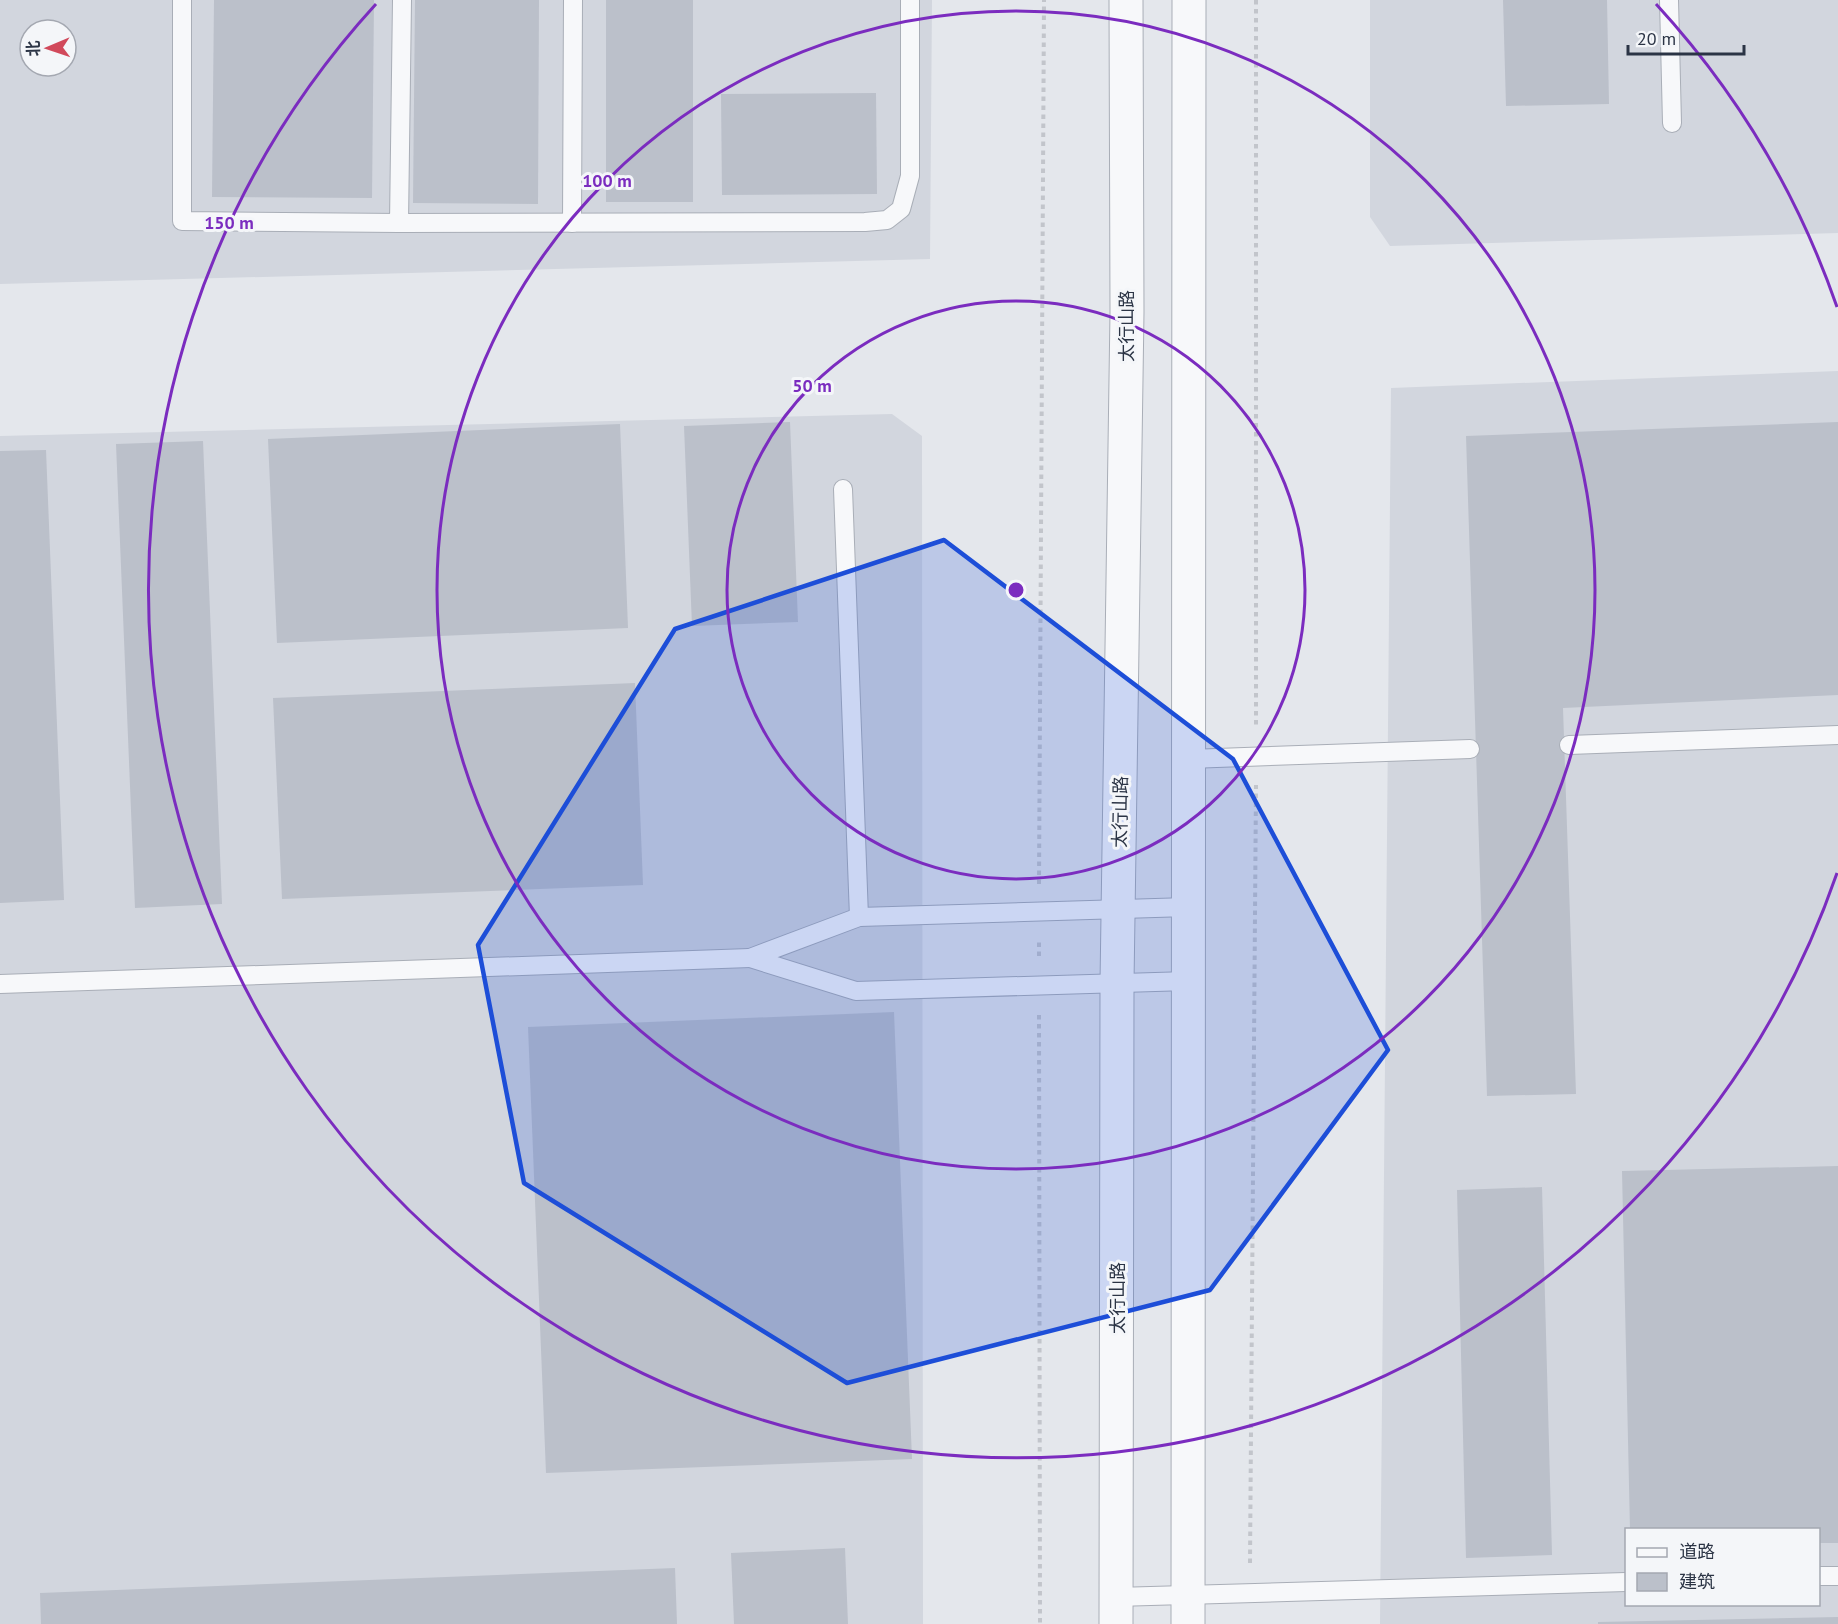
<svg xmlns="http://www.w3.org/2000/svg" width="1838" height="1624" viewBox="0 0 1838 1624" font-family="'PT Sans','Noto Sans SC',sans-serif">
<rect width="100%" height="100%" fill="#e4e7ec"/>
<g fill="#d2d6de" fill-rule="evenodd">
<path d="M0,0H932L930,259L0,284ZM30,30H66V66H30Z"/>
<path d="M1370,0H1838V233L1390,246L1370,217Z"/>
<path d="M1838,371V1624H1380L1391,388ZM1626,1530H1818V1604H1626Z"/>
<path d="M892,414L922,436L923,1624H0V436Z"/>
</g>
<g fill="#bbc0ca">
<path d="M214,0H374L372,198L212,197Z"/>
<path d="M415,0H539L538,204L413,203Z"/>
<rect x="606" y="0" width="87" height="202"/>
<path d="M1503,0H1607L1609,104L1506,106Z"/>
<path d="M876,93L877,194L722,195L721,94Z"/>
<path d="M790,422L798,622L692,626L684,426Z"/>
<path d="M1838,422V695L1563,708L1576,1094L1487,1096L1466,436Z"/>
<path d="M620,424L628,628L277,643L268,439Z"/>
<path d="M203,441L222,904L135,908L116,444Z"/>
<path d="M46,450L64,900L0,903V451Z"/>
<path d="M635,683L643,885L282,899L273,698Z"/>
<path d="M894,1012L912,1459L546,1473L528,1027Z"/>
<path d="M1838,1166V1543H1818V1530H1630L1622,1171Z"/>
<path d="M1542,1187L1552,1555L1466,1558L1457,1190Z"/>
<path d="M845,1548L848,1624H734L731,1553Z"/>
<path d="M675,1568L677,1624H41L40,1593Z"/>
<path d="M1838,1617V1624H1598V1622Z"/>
</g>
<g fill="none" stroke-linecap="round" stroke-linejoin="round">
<defs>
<g id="service">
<path d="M182,0V221L399,223L402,0"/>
<path d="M1669,0L1672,123"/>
<path d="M399,223L865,222L887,220L901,209L910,176V0"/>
<path d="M572,223L573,0"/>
<path d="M843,489L859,917"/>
<path d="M1569,745L1838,735"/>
<path d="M1189,759L1470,749"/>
<path d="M1188,907L859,917L750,958L856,991L1188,981"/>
<path d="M0,984L750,958"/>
<path d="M1818,1576H1838"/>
<path d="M1116,1597L1626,1582"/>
</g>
<g id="tertiary">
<path d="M1116,1624L1117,983L1127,312L1126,0"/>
<path d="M1188,1624L1189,0"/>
</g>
</defs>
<use href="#service" stroke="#a9aeb7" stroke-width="20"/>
<use href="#tertiary" stroke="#a9aeb7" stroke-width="35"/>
<g stroke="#c2c5cb" stroke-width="4" stroke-dasharray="4.5 4.5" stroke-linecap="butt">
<path d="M1256,0V729"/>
<path d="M1039,884L1044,0"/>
<path d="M1039,956V940"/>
<path d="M1039,1015L1040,1624"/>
<path d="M1250,1563L1256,785"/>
</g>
<use href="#service" stroke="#f7f8fa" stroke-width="18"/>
<use href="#tertiary" stroke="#f7f8fa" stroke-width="33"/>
</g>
<path fill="#1d4ed8" fill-opacity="0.2" stroke="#1d4ed8" stroke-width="4.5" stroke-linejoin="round" d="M944,540L1233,759L1388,1050L1210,1290L847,1383L524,1183L478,945L675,629Z"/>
<g fill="none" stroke="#7b2cbf" stroke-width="3">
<circle cx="1016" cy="590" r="289"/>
<circle cx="1016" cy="590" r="579"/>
<path d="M1837 873A868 868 0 1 1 376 4M1656 4A868 868 0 0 1 1837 307"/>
</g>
<g text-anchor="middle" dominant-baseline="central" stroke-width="6" stroke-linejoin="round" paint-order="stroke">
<g font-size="18" fill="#2b3445" stroke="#f4f6f9">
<text transform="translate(1126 326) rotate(-90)">太行山路</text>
<text transform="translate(1120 812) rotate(-89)">太行山路</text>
<text transform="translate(1117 1298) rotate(-90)">太行山路</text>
</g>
</g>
<circle cx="1016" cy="590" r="9" fill="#7b2cbf" stroke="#f4f6f9" stroke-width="3"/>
<g font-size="18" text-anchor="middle" font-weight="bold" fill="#7b2cbf" stroke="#f4f6f9" stroke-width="6" stroke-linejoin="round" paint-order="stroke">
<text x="607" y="187">100 m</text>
<text x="229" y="229">150 m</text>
<text x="812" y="392">50 m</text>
</g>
<rect x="1625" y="1528" width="195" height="78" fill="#f4f6f9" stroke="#a4a8b1" stroke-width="1.5"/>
<rect x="1637" y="1548" width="30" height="9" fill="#f7f8fa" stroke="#a4a8b1" stroke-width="1.5"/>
<text x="1679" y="1558" font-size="18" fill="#2b3445">道路</text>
<rect x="1637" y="1573" width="30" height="18" fill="#bbc0ca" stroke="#a4a8b1" stroke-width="1.5"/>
<text x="1679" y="1588" font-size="18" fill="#2b3445">建筑</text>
<g transform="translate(48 48) rotate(268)"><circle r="28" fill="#f4f6f9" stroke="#a4a8b1" stroke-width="1.5"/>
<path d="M0-4.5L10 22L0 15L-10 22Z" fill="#d1495b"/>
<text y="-9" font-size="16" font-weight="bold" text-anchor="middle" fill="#2b3445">北</text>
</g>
<path d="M1628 45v9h116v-9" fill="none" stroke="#2b3445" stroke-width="3"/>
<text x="1637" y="45" font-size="18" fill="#2b3445" stroke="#f4f6f9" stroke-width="4.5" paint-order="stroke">20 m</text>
</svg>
